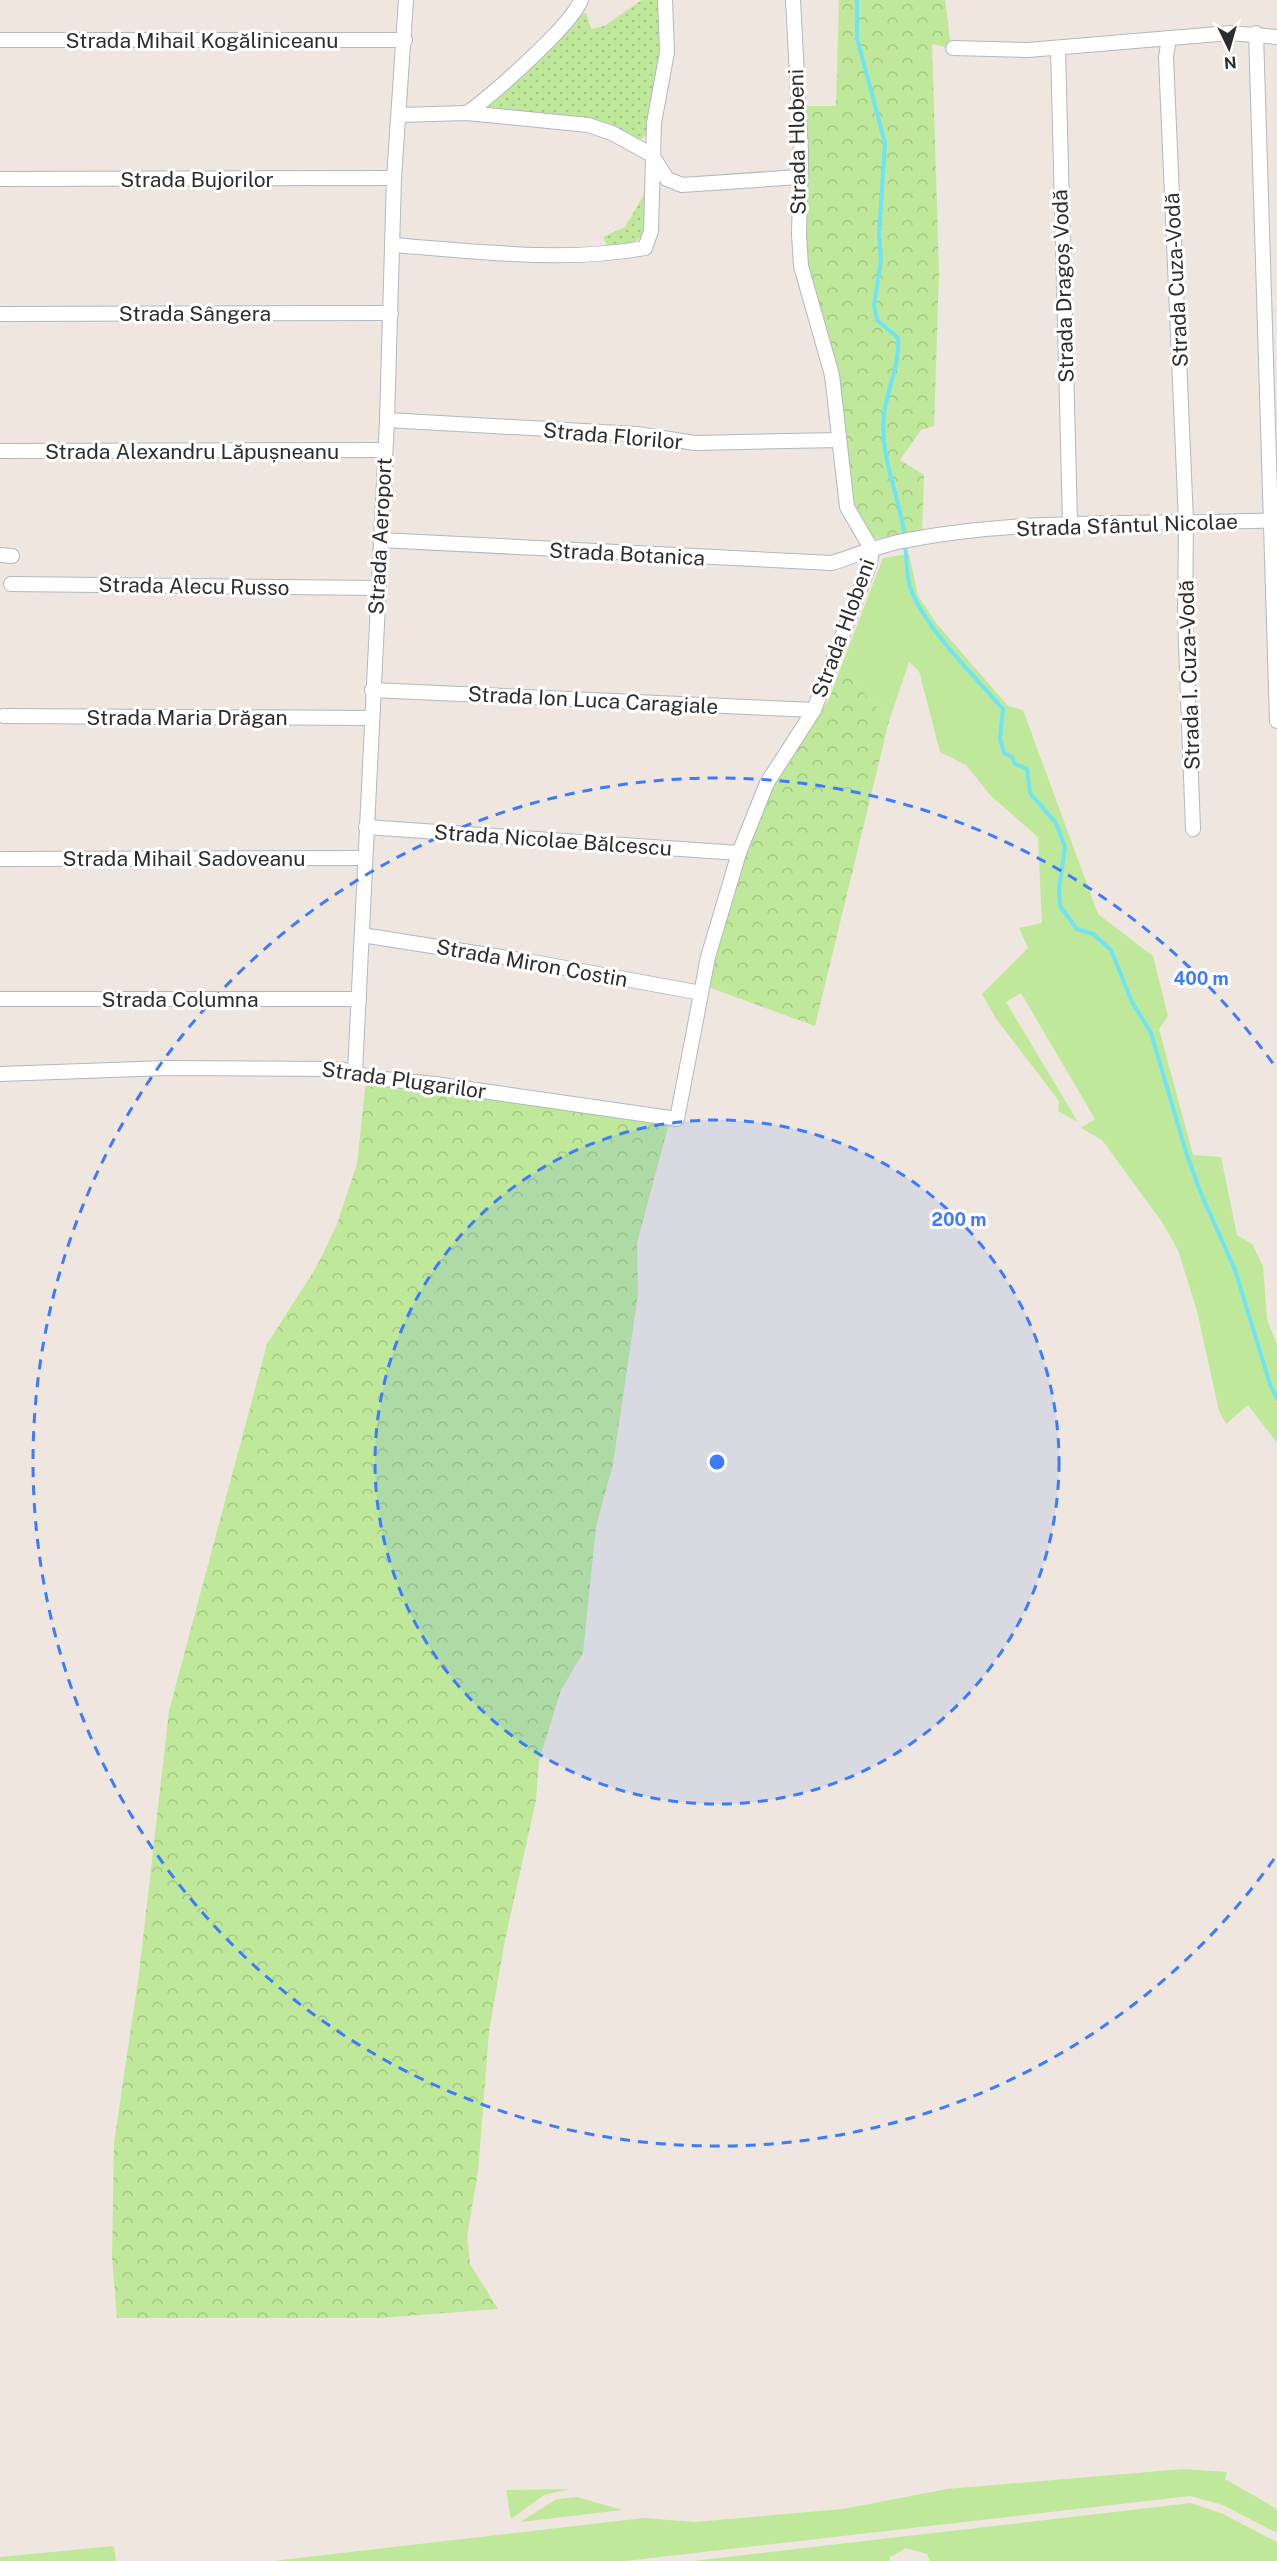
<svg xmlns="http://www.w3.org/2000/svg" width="1277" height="2561" viewBox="0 0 1277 2561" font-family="'Public Sans',sans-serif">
<defs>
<pattern id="forest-crowns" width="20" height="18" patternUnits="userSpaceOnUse" patternTransform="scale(1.5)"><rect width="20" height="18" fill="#bfe89a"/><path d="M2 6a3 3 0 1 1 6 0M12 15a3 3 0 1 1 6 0" fill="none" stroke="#a4c785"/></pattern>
<pattern id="garden-dots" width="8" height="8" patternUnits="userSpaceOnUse" patternTransform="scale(1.5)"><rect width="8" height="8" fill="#bfe89a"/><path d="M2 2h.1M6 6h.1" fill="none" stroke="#a4c785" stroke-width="1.8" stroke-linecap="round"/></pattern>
</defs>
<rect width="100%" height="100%" fill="#efe6df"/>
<g fill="#bfe89a">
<path d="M909,554L918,596L937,624L1008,706L1023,710L1098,914L1153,956L1168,1016L1159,1029L1193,1155L1221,1157L1237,1235L1252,1244L1263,1266L1267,1319L1277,1345V1443L1248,1405L1226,1424L1219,1411L1197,1311L1178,1250L1162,1222L1102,1140L1081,1128L1095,1119L1021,993L1006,1002L1078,1122L1058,1111L1059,1101L997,1020L982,994L1028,948L1019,928L1042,923L1038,837L991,796L966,765L940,752L919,671L909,662L889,721L841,667L883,558Z"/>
<path d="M1183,2469L1227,2472L1225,2479L1277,2509V2533L1223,2505L1190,2496L626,2561H273L644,2518L695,2522L843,2509L947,2489Z"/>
<path d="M571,2489L544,2495L511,2519L506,2490Z"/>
<path d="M577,2497L622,2510L520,2522L557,2499Z"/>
<path d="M1191,2503L1223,2514L1277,2542V2561H930L927,2554L906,2548L890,2557L889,2561H693Z"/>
<path d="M114,2546L116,2561H0V2557Z"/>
</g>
<g fill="url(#forest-crowns)">
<path d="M839,0H945L950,40L945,47L932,44L939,273L934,426L921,430L900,460L924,475L922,532L873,539L855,511L850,496L840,383L806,256L807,106H836Z"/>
<path d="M841,667L889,721L815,1026L708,987L742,857L771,782L829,699Z"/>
<path d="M366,1079L669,1123L637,1243L638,1294L613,1464L596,1527L583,1653L561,1690L539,1761L536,1800L505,1940L489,2031L478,2172L467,2236L470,2264L498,2309L380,2318H117L112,2257L114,2143L139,1974L169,1711L267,1344L317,1266L337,1224L357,1164Z"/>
</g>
<g fill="url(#garden-dots)">
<path d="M642,0H660L663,56L649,133L638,141L479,110L575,17L586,13L591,29L604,26Z"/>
<path d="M645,193L649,194L646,233L625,249L609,250L603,237L625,227Z"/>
</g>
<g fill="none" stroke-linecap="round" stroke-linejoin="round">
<g stroke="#6ee4f5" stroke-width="4">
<path d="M857,0V38L885,143L879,235L881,260L874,305L877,320L898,338C900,365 887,388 884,415C879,457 900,496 905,538"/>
<path d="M905,545C907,558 906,574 910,587C926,630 973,674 1003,709L1000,739L1004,753L1012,757L1015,764L1027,769L1030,793L1056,823L1065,847L1059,889L1060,906L1077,929L1093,934L1111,950L1132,1002L1151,1033L1186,1152L1200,1191L1235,1270L1270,1384L1277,1399"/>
</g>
<defs>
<g id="street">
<path d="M1256,33L1277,721"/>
<path d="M1169,38L1166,57L1186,521L1185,618L1193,829"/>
<path d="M0,40H405"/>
<path d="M953,48L1028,50L1230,33L1277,37"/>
<path d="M1058,49L1070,522"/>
<path d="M467,113C491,96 572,25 581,0"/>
<path d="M399,115L467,113L588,125L612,133L652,155L667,179L682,185L799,177"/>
<path d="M0,179L394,178"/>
<path d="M392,245C475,251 562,263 645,248L651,231L654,123L667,52L665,0"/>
<path d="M0,314L391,313"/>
<path d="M387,420L637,434L695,443L839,440"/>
<path d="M0,451L384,450"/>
<path d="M380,540L832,563C854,556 875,547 898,542C1023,516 1150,526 1277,520"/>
<path d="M0,555L12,556"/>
<path d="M11,584L378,588"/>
<path d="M372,690L814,710"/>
<path d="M4,716L370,718"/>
<path d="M366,827L739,853"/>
<path d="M2,859L365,858"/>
<path d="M362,935L533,962L701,993"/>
<path d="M0,999H359"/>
<path d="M355,1072L387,420L394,178L406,0"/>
<path d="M0,1074L167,1068L340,1069L374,1078L435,1084L677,1119L708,957L739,853L767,783L814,710L870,563L872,550L847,507L832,375L801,266L799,234L801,152L793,0"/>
</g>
</defs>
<use href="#street" stroke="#b3b7c1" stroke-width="16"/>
<use href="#street" stroke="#fff" stroke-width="14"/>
</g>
<circle cx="717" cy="1462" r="342" fill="#3c7bff" fill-opacity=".12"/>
<g fill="none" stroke="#3c7bff" stroke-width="3" stroke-dasharray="10 8">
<circle cx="717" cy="1462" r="342"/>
<path d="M1274 1859A684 684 0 1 1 1274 1065"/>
</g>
<g text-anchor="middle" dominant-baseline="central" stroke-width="6" stroke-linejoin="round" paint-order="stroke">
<g font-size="21" fill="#2d2d2d" stroke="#fff">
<text x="202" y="40">Strada Mihail Kogăliniceanu</text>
<text transform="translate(797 142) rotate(-91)">Strada Hlobeni</text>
<text x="197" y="179">Strada Bujorilor</text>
<text transform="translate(1176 280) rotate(-93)">Strada Cuza-Vodă</text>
<text transform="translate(1063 286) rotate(-92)">Strada Dragoș Vodă</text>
<text x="195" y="313">Strada Sângera</text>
<text transform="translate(613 436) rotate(5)">Strada Florilor</text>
<text x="192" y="451">Strada Alexandru Lăpușneanu</text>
<text transform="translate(1127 525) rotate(-2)">Strada Sfântul Nicolae</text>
<text transform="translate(380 536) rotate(-87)">Strada Aeroport</text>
<text transform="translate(627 554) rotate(3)">Strada Botanica</text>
<text transform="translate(194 586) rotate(1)">Strada Alecu Russo</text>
<text transform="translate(843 628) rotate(-70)">Strada Hlobeni</text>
<text transform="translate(1189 675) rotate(-92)">Strada I. Cuza-Vodă</text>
<text transform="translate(593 700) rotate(3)">Strada Ion Luca Caragiale</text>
<text x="187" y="717">Strada Maria Drăgan</text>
<text transform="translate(553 840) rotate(4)">Strada Nicolae Bălcescu</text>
<text x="184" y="858">Strada Mihail Sadoveanu</text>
<text transform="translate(532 963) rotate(10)">Strada Miron Costin</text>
<text x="180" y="999">Strada Columna</text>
<text transform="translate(404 1080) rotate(8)">Strada Plugarilor</text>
</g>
</g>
<circle cx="717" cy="1462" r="9" fill="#3c7bff" stroke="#fff" stroke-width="3"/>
<g font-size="18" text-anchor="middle" font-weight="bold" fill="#3c7bff" stroke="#fff" stroke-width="6" stroke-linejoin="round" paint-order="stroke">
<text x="1201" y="985">400 m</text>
<text x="959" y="1226">200 m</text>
</g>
<g transform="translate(1229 48) rotate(175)" stroke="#ffffff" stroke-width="4.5" paint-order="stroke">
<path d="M0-4.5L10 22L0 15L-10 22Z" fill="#2d2d2d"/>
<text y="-9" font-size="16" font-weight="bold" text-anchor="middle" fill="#2d2d2d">N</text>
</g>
</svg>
